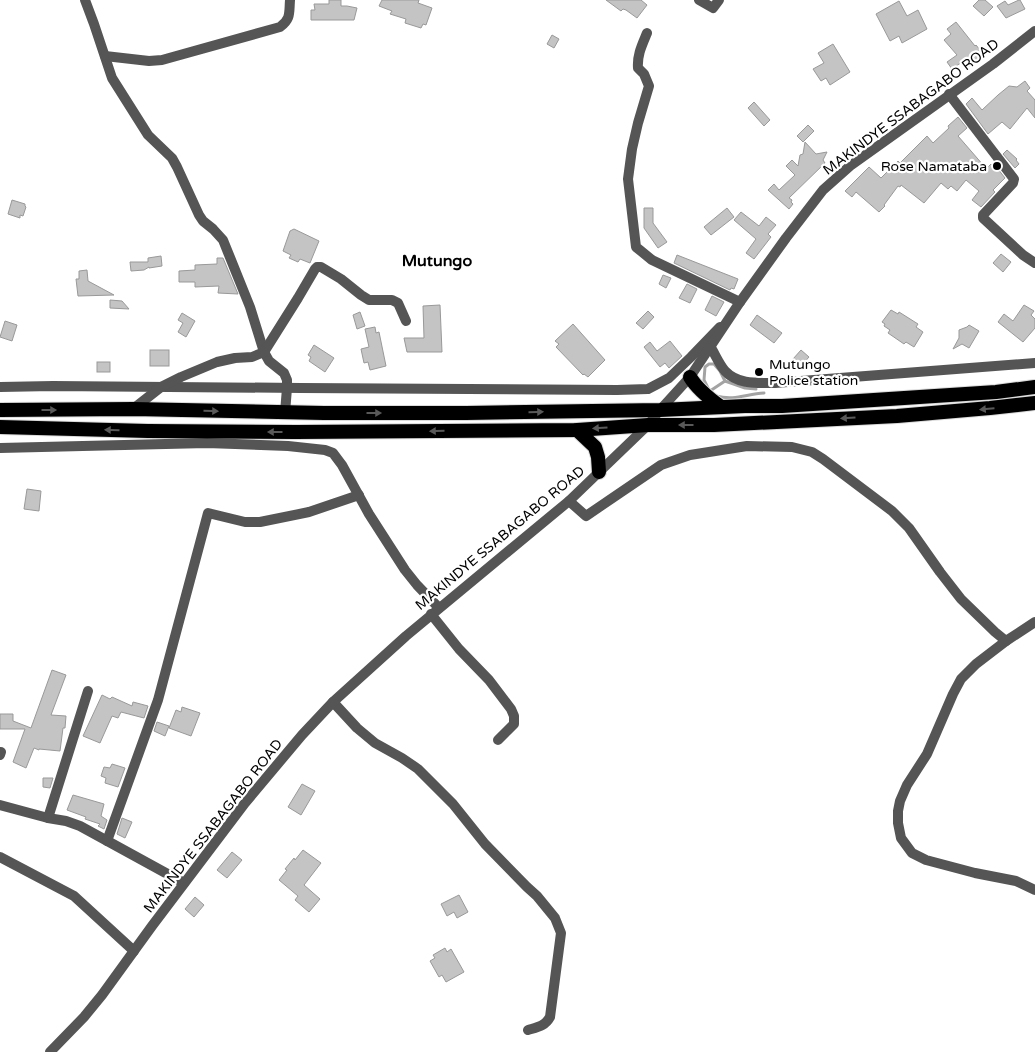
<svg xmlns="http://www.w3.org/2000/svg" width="1035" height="1052" viewBox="0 0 1035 1052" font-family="'Varela Round',sans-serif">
<rect width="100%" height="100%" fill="#fff"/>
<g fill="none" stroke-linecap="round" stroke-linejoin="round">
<g stroke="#a3a3a3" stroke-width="3">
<path d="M709,390L704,380L705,367L709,364H714L720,371L725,381L745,388L756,389"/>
<path d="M710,391L725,381"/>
<path d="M716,396C735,401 746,394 764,393"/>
</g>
</g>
<g fill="#c4c4c4" stroke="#999">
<path d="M329,0H341V6H347L357,8L354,20H311V10H315L314,4H329Z"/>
<path d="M382,0H419L418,3L432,8L426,25L423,24L421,28L405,23L406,19L390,14L392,11L379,6Z"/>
<path d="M606,0H641L647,5L637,18L626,10L623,9L621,11Z"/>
<path d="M979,0H985L993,7L984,16L973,6Z"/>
<path d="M1019,0H1020L1025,9L1006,18L997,6L1005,1L1008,5Z"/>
<path d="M899,1L907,16L918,10L927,29L902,43L899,36L890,41L876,14Z"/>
<path d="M956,22L975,46L976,45L984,55L967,68L962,62L952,69L947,62L957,55L944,40L951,34L947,29Z"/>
<path d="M552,35L559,39L554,48L547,44Z"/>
<path d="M833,44L850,72L830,85L826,78L821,81L813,69L824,63L818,53Z"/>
<path d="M1025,81L1030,88L1027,91L1035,100V118L1027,108L1010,129L1002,122L988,134L966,104L972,98L982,110L998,95L1009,86L1017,87Z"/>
<path d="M754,102L770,120L764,126L748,108Z"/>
<path d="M958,117L967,128L958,136L984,166L986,165L988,167L991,164L992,165L994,164L1005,178L993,190L995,192L981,207L972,200L979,191L966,180L957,191L951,186L948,189L941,183L924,203L901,185L900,187L898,186L884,205L885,206L879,212L856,192L852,197L845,191L869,167L881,178L898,161L900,163L927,136L933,143L949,128L948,126Z"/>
<path d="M808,125L814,131L803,142L797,136Z"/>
<path d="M805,142L816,154L827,152L823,160L825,163L789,198L792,200L791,202L793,204L789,209L768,190L774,184L779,190L795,175L786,166L792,160L798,166L800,155L803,154Z"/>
<path d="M1007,150L1017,159L1016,160L1019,164L1015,168L1003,154Z"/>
<path d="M12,200L25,204V206L26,207L23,216L20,215V218L8,214Z"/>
<path d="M644,208H653V223L667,242L658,248L644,228Z"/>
<path d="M727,208L734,217L711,235L704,227Z"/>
<path d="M741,212L759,226L766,217L776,225L768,234L771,237L754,259L746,253L756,239L734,220Z"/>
<path d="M294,229L319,241L310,263L300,259L298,262L289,258L291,255L283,251L290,231Z"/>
<path d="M1001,254L1011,262L1003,272L993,263Z"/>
<path d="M677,255L738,279L734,289L731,288L730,290L674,263Z"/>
<path d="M161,256L162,266L149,268V267L144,270L131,271L130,262H148V258Z"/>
<path d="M217,258H223L238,294L218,293L219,286L195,287V282H179V271L195,270V265L217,264Z"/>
<path d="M87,270L88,281L114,295L78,296L76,279H79V271Z"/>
<path d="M663,275L671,278L666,288L659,284Z"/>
<path d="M687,284L697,289L690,303L679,298Z"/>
<path d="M712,296L724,302L716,316L705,310Z"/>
<path d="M110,300L122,301L129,309L110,308Z"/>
<path d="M440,305L442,352H407L404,338H424L423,306Z"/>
<path d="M1024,305L1034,311L1031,315L1035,319V328L1023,342L998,322L1004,314L1013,321Z"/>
<path d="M891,310L898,314L899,312L918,324L916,327L923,332L914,347L906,342L904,344L888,333L890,330L884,326L885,324L882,322Z"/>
<path d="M648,311L654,317L643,329L636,323Z"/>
<path d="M360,312L365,326L357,329L353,315Z"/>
<path d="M182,313L195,321L186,337L178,332L183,323L178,320Z"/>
<path d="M757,315L782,333L774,343L750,325Z"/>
<path d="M5,321L17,325L12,341L0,337Z"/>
<path d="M573,324L605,360L588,377L584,374L583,375L556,347L559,344L555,341Z"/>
<path d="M969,325L979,331L969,348L962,344L953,349L959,338V330L967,327Z"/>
<path d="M375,327L376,333L379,332L386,366L370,370L368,362L364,363L361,349L369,347L365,329Z"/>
<path d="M670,341L682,356L669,368L665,363L660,367L644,347L650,342L657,351Z"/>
<path d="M314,345L334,358L325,372L309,361L311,357L308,355Z"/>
<rect x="150" y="350" width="19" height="16"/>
<path d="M801,350L809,357L801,366L793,359Z"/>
<rect x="97" y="362" width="13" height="10"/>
<path d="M27,489L41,491L39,511L24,509Z"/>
<path d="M52,670L66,675L51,715L66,716L65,728H63L60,751L39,749V750L34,748L26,768L13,762L25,729H0V714H13V721L31,728Z"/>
<path d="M102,695L110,699L112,697L132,706L133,702L148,706L144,718L121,712L118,718L112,716L100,743L83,736Z"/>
<path d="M182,707L200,713L191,736L169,728L176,710L181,712Z"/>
<path d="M157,722L169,726L165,736L154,731Z"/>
<path d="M112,764L125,768L118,787L105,783L106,778L101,776L104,767L110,768Z"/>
<path d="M43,778H53L50,788L43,787Z"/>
<path d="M302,784L315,791L301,815L288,807Z"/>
<path d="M73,795L104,804L101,816L107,820L104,829L98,826L100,824L85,819L86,817L67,810Z"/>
<path d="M122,818L132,822L125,838L117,834Z"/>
<path d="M303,850L321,863L304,885L320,899L309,912L295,900L298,896L279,880L287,870L285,869L294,858L295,860Z"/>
<path d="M232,852L242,860L227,878L217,870Z"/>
<path d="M459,895L468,912L457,918L454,912L447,916L441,904Z"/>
<path d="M195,897L204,905L194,917L185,909Z"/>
<path d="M445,948L447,952L451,949L464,972L446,982L442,975L439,977L430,961L435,958L433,955Z"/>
</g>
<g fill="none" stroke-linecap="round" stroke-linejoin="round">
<defs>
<g id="trunk">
<path d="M690,377C697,389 710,399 721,407"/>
<path d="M0,410L133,409L324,413H466L660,410L745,406H782L996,392L1035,387"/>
<path d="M0,427L148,431L296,432L577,430L648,425H714L897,416L990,408L1035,403"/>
<path d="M577,430L595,447L598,457L599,472"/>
</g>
</defs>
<use href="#trunk" stroke="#dbdbdb" stroke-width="16"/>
<g stroke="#555" stroke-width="10">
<path d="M85,0L94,24L112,78L148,135L172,158L177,167L199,215L203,221L213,229L223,240L250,307L264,352L269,361L284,373L287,380V388L285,413"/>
<path d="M699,0L713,8L719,0"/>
<path d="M647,33C642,45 637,55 638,68L644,74L649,86L638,123L632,149L628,179L636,247L652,260L740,302"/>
<path d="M105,56L149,61L162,60L280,27C291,19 289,13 290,0"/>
<path d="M949,94L1014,179L1013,183L983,215V218L1023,255L1035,263"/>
<path d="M710,346C715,354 719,364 725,371C738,385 758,383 775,383L1035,363"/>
<path d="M0,387L53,386L301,388L617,390L648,389L669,378L691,357L720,327"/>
<path d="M133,409L161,387L181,377L217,362L235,358L252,357L264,352L298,298L315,269L317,267H321L341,279L361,295L369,300H392L398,303L406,321"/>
<path d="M0,448L207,443L288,446L325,450L333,453L342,465L369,514L405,570L417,585L439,608"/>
<path d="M569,501L586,516L661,465L690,455L747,446L792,447L812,452L823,459L892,511L909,528L940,572L961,599L995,632L1006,641"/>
<path d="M431,614L459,649L489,680L511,709L514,716V724L498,740"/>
<path d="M1035,622L1006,641L976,664L961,679L953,694L927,754L907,785L900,801L898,811V823L901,838L912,853L926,860L975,873L1016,881L1035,890"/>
<path d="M333,702L357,728L375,743L402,758L418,769L453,804L485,844L527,887L537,896L555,918L561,933L550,1017C545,1026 538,1027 528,1030"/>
<path d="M0,755L1,752"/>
<path d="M0,805L48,818L66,821L80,826L184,883"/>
<path d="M48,818L88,691"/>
<path d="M107,841L158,700L208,513L245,522H260L309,512L359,495"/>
<path d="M0,857L74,896L134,951"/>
</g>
<path stroke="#555" stroke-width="10" d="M50,1052L84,1017L102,995L152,926L245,803L302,735L333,702L406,636L569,501L648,425L660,410L690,377L740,302L786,238L823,190L850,166L993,64L1035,31"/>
<use href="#trunk" stroke="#000" stroke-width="14"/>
</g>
<defs><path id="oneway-solid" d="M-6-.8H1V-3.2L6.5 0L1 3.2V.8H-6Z" transform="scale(1.25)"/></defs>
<g fill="#595959">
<use href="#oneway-solid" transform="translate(987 409) rotate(175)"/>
<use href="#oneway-solid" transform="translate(49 410)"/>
<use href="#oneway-solid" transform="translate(211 411) rotate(1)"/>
<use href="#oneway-solid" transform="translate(536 412) rotate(-1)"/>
<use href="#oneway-solid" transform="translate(374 413)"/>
<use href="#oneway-solid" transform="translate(848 418) rotate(177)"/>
<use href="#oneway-solid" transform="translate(686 425) rotate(-180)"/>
<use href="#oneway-solid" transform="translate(600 428) rotate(176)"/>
<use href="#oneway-solid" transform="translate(112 430) rotate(-179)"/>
<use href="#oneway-solid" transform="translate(437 431) rotate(179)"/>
<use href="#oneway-solid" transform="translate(275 432) rotate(-180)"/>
</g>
<g fill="#000" stroke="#fff" stroke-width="2">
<circle cx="997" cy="166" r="5"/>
<circle cx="759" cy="372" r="5"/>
</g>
<g text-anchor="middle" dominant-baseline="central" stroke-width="4.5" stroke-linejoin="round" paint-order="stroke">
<g font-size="14" fill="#000" stroke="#fff">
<text transform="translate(911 107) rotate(-37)">MAKINDYE SSABAGABO ROAD</text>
<text transform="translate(500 538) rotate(-40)">MAKINDYE SSABAGABO ROAD</text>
<text transform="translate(213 826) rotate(-52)">MAKINDYE SSABAGABO ROAD</text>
</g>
<g font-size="14" fill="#000" stroke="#fff" text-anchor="end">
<text x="987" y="166">Rose Namataba</text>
<text x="769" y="364" text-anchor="start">Mutungo<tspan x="769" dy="16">Police station</tspan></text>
</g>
<g font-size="16" font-weight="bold" fill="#000" stroke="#fff">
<text x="437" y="261">Mutungo</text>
</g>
</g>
</svg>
